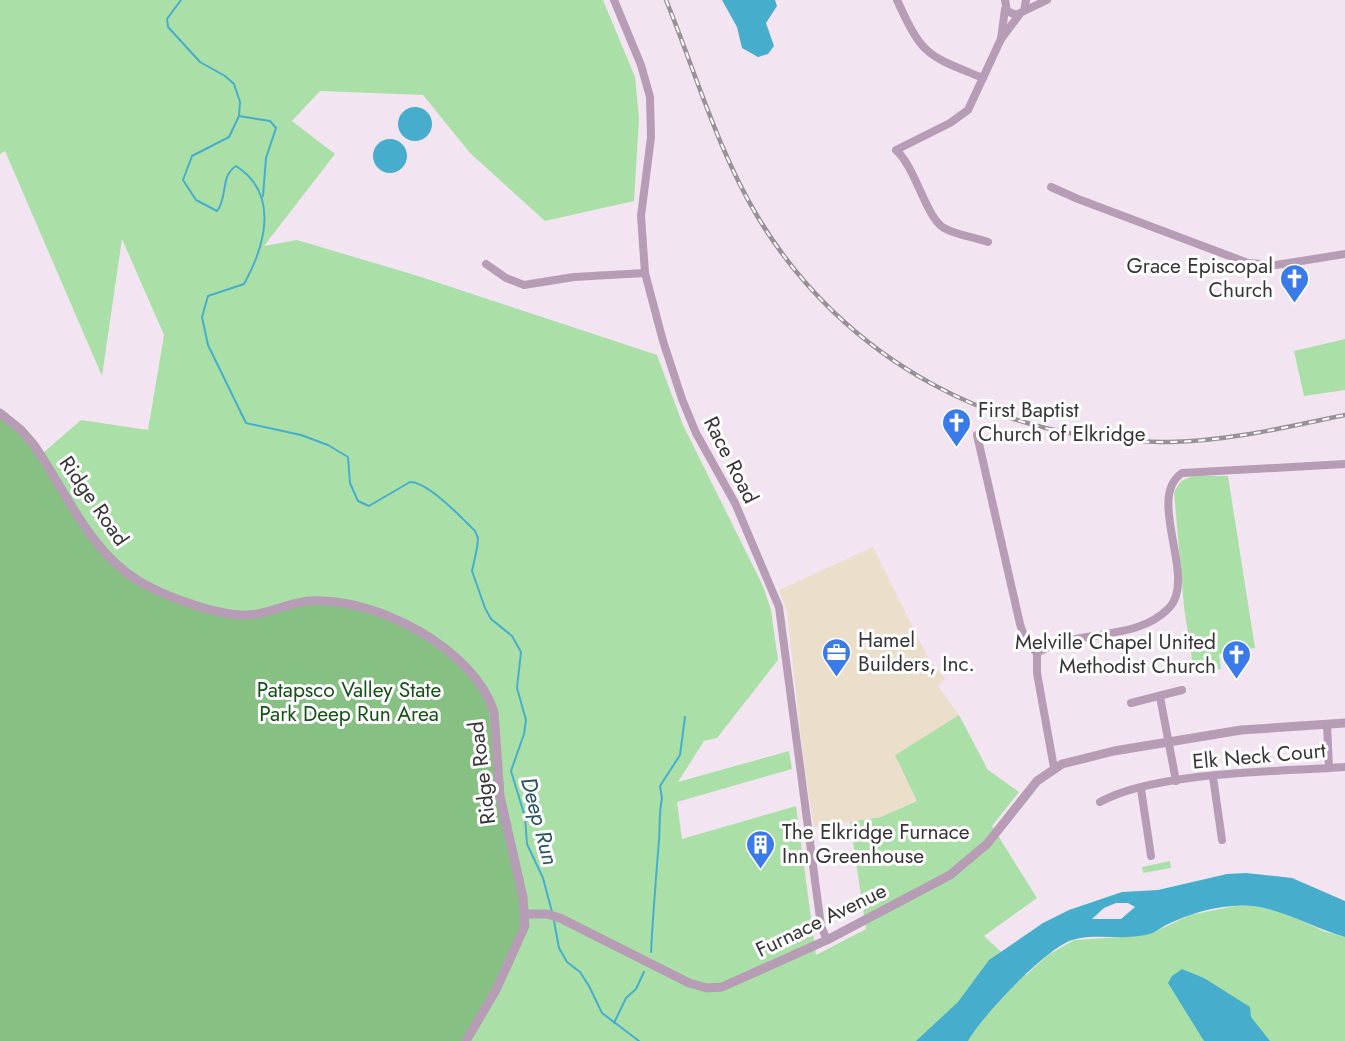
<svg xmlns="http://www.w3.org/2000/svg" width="1345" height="1041" viewBox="0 0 1345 1041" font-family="Jost,sans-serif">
<rect width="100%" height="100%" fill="#f2e5f1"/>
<path fill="#ebdecb" d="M873,547L927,656L945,679L938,686L959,715L896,754L917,801L881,817L814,827L804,764L787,611L779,590Z"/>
<g fill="#aae0a7">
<path d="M0,0H603L635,77L639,119L634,201L545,221L470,153L423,95L320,91L292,121L335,154L264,246L297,240L418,276L657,355L683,425L763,586L771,610L778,660L717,738L704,741L678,782L789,751L792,769L677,802L682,839L796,806L816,955L866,929L850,822L881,817L917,801L895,755L959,715L988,770L1019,792L992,826L1037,898L984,936L1026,975L1048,955L1074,940L1139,936L1152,933L1190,915L1235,906H1255L1289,914L1323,931L1345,937V1041H0L36,459L81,420L148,430L164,335L122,239L102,376L5,151L0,154Z"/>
<path d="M1345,339V390L1304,396L1294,351Z"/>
<path d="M1193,476H1228L1255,648L1219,654L1221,669L1194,673L1184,607L1174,492L1181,481Z"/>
<path d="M1170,861L1171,868L1143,873L1142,867Z"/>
</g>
<path fill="#86c083" d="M0,415L21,431L75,515L134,580L232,616L296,604L345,606L405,625L464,667L488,701L496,775L521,896V924L501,973L463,1041H0Z"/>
<g fill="#46aecc" fill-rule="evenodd">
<path d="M722,0H775L777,6L766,23L774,46L768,54L758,57L742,48L737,27Z"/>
<circle cx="415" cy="124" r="17"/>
<circle cx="390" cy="156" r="17"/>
<path d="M1246,873L1292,878L1345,901V937C1314,928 1287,911 1254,906C1225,903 1192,912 1166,925C1160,928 1156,932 1150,934C1124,941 1097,933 1072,940C1045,949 982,1016 968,1041H916L958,1002L989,960L1043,923L1069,910L1122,892L1158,890L1227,874ZM1116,903H1128L1135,907L1121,919H1092L1104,908Z"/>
<path d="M1182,969L1204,978L1250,1007L1251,1017L1270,1041H1204L1168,983L1172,976Z"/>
</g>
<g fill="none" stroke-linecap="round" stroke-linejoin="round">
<g stroke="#46aecc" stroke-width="2">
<path d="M181,0L167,19L168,27L200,62L225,76L234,84L240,102L239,116L229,137L192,156L183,180L196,200L217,211C228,197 220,176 236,166C280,194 265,246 244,284L208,296L202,317L208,345L246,423L301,435L328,445L348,457L350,483L358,501L369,506L410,482C428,482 461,517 475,531L478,538L477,548L472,571L485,608L491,619L512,636L521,652L517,688L526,720L524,734L511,771L525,817L527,844L543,878L552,912"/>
<path d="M239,116L270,121L276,128L266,158L263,196"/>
<path d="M554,921L559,948L567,962L580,972L589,986L602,1013L639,1041"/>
<path d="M651,952C653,914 656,877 659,840C660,825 659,812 662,798L660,786L680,755L685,717"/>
<path d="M614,1023L626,998L636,989L644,972"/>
</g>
<g stroke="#b79cb5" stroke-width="8">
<path d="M614,0L641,65L650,97L651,137L641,216L645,273L663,341L682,399L696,433L735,503L779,607L821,926L827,940"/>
<path d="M897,0C923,57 927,55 983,78"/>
<path d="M1005,0L1007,11L1016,15L1024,11L1026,0"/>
<path d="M1024,11L1047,0"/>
<path d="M1001,39L1005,9"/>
<path d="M1051,187L1078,199L1248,263L1276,265L1345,254"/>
<path d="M988,242C974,237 956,235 944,228C926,218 916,168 896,150L950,123L968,110L1001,39L1019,15"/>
<path d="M486,264L506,278L524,285L574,277L645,273"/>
<path d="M977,435L1020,624L1026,642L1037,653V673L1054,768"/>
<path d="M1037,653C1076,628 1135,643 1169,608C1198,578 1145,498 1182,473L1345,464"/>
<path d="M1160,697L1176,781"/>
<path d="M1131,703L1182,690"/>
<path d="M1327,724L1329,768"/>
<path d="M1213,777L1222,840"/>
<path d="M1141,789L1151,856"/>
<path d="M1100,802C1156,771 1279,772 1345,767"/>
</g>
<g stroke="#b79cb5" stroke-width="9">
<path d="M0,413L21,430L34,445C66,491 89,551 139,581C164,596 213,614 242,615C265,616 287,603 309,601C374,596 474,648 494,712L500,796L523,897L525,926L496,990L466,1041"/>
<path d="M525,914H547L560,918L689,983L707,988L722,987L827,940L950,875L987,844L1037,781L1062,764L1114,751L1241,730L1345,723"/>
</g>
<defs>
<path id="rail" d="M666,0C695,71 717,148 756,214C842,360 1001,445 1170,442C1229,441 1287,427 1345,415"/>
</defs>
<use href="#rail" stroke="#999098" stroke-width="4.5"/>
<use href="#rail" stroke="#fff" stroke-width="2" stroke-dasharray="7" stroke-linecap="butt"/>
</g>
<defs>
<symbol id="church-pin" viewBox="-11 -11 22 30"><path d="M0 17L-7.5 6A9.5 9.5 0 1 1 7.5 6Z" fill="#3b7be9" stroke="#fff"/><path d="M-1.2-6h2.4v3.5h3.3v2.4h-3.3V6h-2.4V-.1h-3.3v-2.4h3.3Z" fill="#fff"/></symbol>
<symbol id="office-pin" viewBox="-11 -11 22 30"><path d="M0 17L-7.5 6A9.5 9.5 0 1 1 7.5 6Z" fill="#3b7be9" stroke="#fff"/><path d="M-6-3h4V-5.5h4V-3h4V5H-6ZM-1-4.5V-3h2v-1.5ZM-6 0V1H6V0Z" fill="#fff"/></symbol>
<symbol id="building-pin" viewBox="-11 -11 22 30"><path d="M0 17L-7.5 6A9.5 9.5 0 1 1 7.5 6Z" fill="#3b7be9" stroke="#fff"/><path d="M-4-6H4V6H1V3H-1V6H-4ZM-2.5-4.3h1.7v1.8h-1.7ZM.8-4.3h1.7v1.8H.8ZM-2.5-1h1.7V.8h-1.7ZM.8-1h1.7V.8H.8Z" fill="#fff"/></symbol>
</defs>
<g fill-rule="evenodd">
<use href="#church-pin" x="1278" y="262" width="33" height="45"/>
<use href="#church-pin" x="940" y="406" width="33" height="45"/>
<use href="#office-pin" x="820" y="636" width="33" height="45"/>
<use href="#church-pin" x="1220" y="638" width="33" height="45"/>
<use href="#building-pin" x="744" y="828" width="33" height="45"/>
</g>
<g text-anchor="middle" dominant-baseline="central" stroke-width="6" stroke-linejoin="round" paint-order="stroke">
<g font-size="21" fill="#383438" stroke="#fff" text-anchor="start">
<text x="1273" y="266" text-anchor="end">Grace Episcopal<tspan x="1273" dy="24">Church</tspan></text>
<text x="978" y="410">First Baptist<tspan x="978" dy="24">Church of Elkridge</tspan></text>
<text x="858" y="640">Hamel<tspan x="858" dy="24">Builders, Inc.</tspan></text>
<text x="1216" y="642" text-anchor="end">Melville Chapel United<tspan x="1216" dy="24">Methodist Church</tspan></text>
<text x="782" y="832">The Elkridge Furnace<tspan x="782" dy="24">Inn Greenhouse</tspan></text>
</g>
<g font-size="21" fill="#383438" stroke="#fff">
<text transform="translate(731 460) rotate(63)">Race Road</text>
<text transform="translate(94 501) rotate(55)">Ridge Road</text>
<text transform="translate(1259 756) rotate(-5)">Elk Neck Court</text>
<text transform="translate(482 773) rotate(-97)">Ridge Road</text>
<text transform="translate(821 920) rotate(-26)">Furnace Avenue</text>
</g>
<g font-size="21" fill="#155017" stroke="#fff">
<text x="349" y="690">Patapsco Valley State<tspan x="349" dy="24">Park Deep Run Area</tspan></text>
</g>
<g font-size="22" font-style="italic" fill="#285462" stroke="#fff">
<text transform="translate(540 821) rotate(75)">Deep Run</text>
</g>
</g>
</svg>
